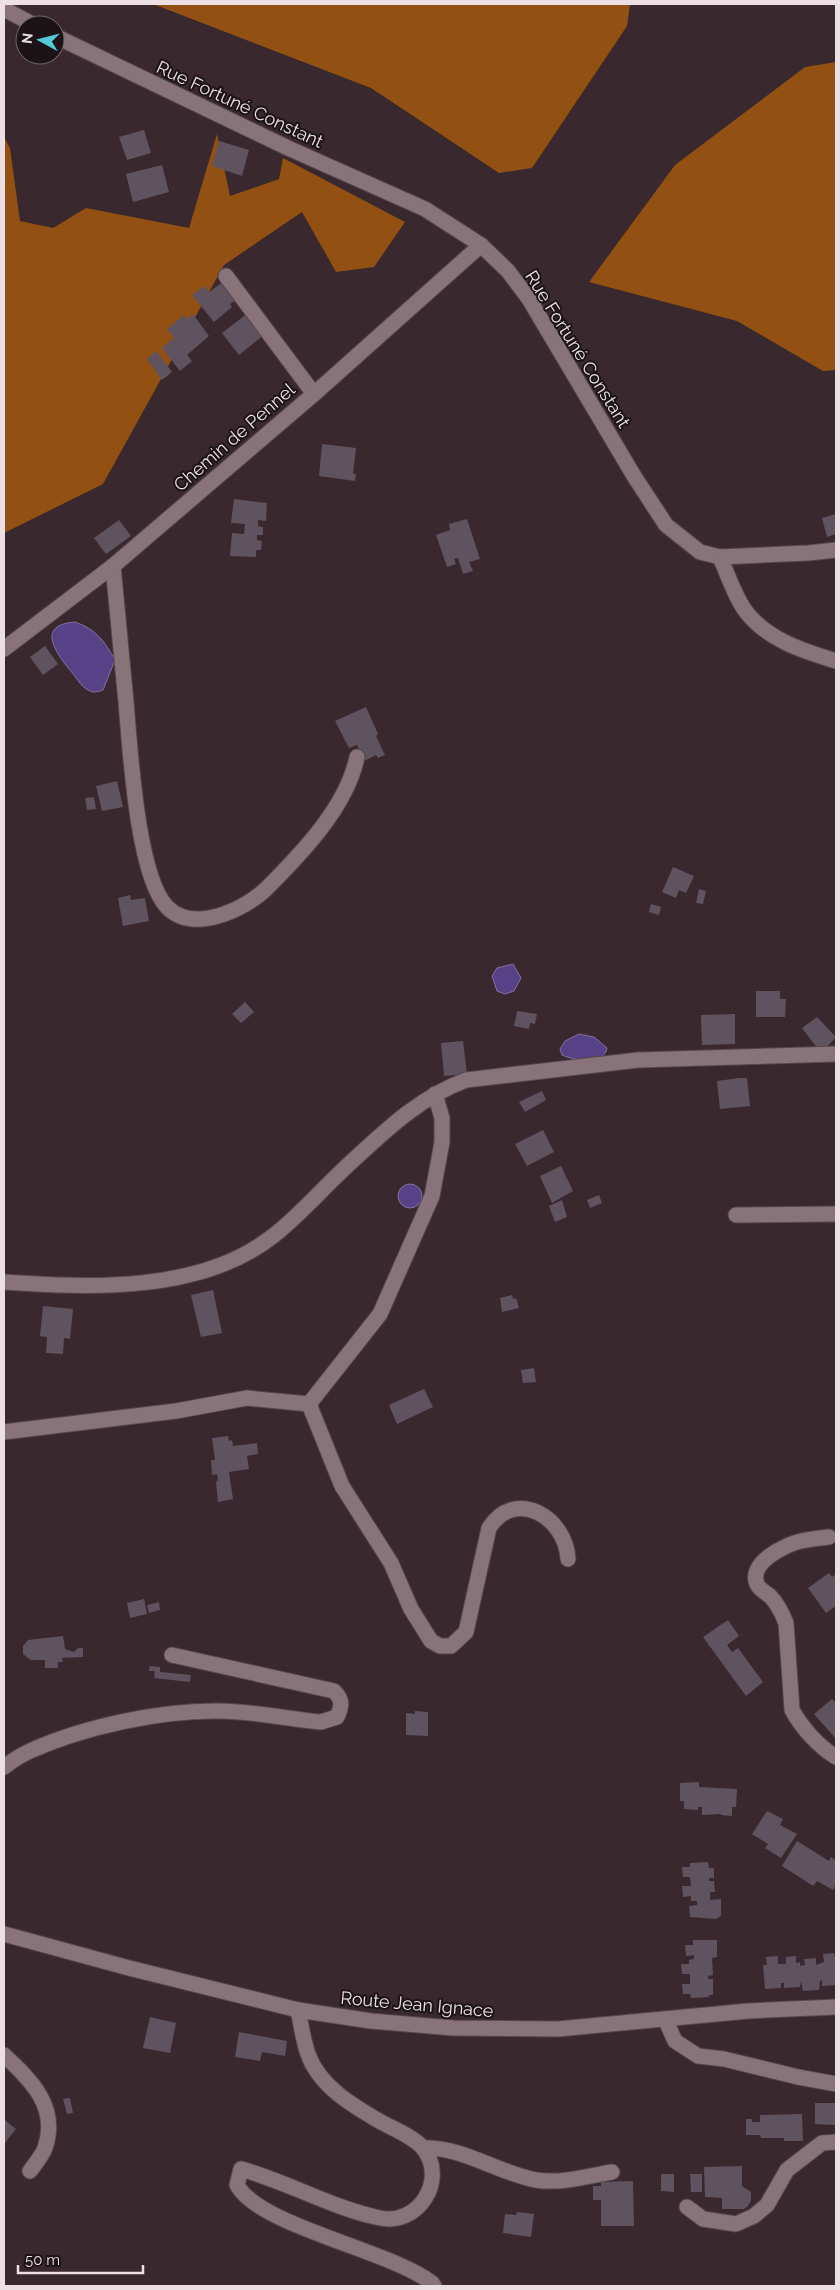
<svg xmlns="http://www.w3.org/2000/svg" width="840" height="2290" viewBox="0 0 840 2290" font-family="Raleway,sans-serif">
<rect width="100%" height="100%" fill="#39282d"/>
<g fill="#925113">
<path d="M153,4H630L627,26L532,168L499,173L371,88Z"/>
<path d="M836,62V370L823,371L737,321L589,282L675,165L805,67Z"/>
<path d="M217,134L230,196L279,179L283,158L405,222L374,267L336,272L302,212L224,265L103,484L4,533V137L10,148L20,221L53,228L86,208L189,228Z"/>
</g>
<g fill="#574287" stroke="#8471a3">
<path d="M75,622C96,629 105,642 115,660L103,690C98,692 93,693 88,690C80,686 75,675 69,669C54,650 37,625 75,622Z"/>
<path d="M513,964L521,978L514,991L505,994L497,991L492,976L497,968Z"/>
<path d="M579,1034L594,1037L607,1048C604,1066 573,1060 562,1055L560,1049L565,1041Z"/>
<circle cx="410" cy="1196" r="12"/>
</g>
<g fill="#605360">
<path d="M144,130L151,153L127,160L119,137Z"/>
<path d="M219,141L249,150L242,176L212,166Z"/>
<path d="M162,165L169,192L133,202L126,174Z"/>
<path d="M223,282L236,300L230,304L232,307L214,322L192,295L204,286L209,292Z"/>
<path d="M248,313L265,334L239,355L222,333Z"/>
<path d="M193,314L209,336L187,355L192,361L180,371L162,348L174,338L167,329L184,315L187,319Z"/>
<path d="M156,351L172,372L162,380L147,359Z"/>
<path d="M322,444L356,448L353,474H356L355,481L319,476Z"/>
<path d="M234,499L267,503L266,521L258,520V526L263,527V535H257V540L262,541L261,550H256V557L230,556L232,533L244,534L245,524L231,523Z"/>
<path d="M836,514V534L827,537L822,518Z"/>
<path d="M467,519L480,559L469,562L473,571L463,574L458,558L454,559L456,564L447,567L436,535L450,530L449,524Z"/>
<path d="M119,520L131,536L106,554L94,538Z"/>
<path d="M45,646L58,664L43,675L30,657Z"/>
<path d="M366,707L378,734L376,736L385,755L378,758L376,755L364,761L357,745L349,748L335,721Z"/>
<path d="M117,781L123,807L102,811L96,786Z"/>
<path d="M94,797L96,809L87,810L85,798Z"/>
<path d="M673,867L694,876L686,893L679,890L676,898L662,892Z"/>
<path d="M699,889L706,891L703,904L696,903Z"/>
<path d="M130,895L131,900L145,898L149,921L123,926L118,898Z"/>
<path d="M651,904L661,907L659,915L649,912Z"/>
<path d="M756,991H780V999H786L785,1017H756Z"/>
<path d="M245,1002L254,1012L241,1023L232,1014Z"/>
<path d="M517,1011L537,1014L535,1024L530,1023L529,1029L514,1026Z"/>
<path d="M735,1014V1044L702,1045L701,1015Z"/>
<path d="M817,1017L836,1037L821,1053L802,1028Z"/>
<path d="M463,1041L467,1074L444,1076L441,1043Z"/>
<path d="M739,1078H747L750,1106L720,1109L717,1081Z"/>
<path d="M542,1091L546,1100L525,1112L519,1102Z"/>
<path d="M543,1130L554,1152L527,1166L515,1144Z"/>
<path d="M561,1166L573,1191L552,1203L540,1176Z"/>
<path d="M599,1195L602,1203L590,1208L587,1200Z"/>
<path d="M562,1200L567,1217L555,1222L549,1206Z"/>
<path d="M213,1290L222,1333L201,1337L191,1295Z"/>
<path d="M512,1295L513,1299L516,1298L519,1308L502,1312L500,1298Z"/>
<path d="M43,1306L73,1309L70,1339L64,1338L63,1354L46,1353L47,1337L40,1336Z"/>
<path d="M534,1368L536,1382L523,1383L521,1370Z"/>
<path d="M424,1389L433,1407L397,1424L389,1405Z"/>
<path d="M228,1436L229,1441L232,1440L233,1446L257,1443L258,1454L247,1456L249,1469L229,1472L233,1499L218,1502L216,1482L218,1480L217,1474L212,1475L211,1460H215L212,1438Z"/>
<path d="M829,1573L832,1577L836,1574V1606L826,1613L808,1588Z"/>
<path d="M144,1599L147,1614L130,1618L127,1603Z"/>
<path d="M159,1602L160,1610L149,1613L147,1605Z"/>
<path d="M728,1620L739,1636L727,1645L732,1652L738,1648L763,1682L746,1696L703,1637Z"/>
<path d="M63,1636L65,1649L74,1652L78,1648H83V1657L62,1658L63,1662H58V1668H45V1660H31L23,1654V1646L28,1640Z"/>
<path d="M150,1666L160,1667V1672L191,1675L190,1682L154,1678L155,1671H149Z"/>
<path d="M832,1699L836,1703V1739L814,1714Z"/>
<path d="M415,1711L428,1712V1736L406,1735V1713L415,1714Z"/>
<path d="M699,1782V1787L737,1789L736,1807H732V1816L721,1815V1814L702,1815V1807H698V1810L684,1809V1801H680V1783Z"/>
<path d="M767,1811L783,1819L780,1825L797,1834L781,1858L765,1848L768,1844L752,1834Z"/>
<path d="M797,1841L829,1861L831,1857L836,1861V1884L833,1890L817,1881L813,1886L782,1866Z"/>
<path d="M708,1862L709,1868H714V1878H709V1881H714L715,1892H710V1900L721,1899V1916L716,1919L690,1917L689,1906L697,1905V1901H691V1896L683,1897L682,1886H691L690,1877H683L682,1867H690V1863Z"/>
<path d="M693,1940H717V1957L712,1958L713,1975L708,1976V1979H713V1995H709V1997L691,1998L690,1994H683L682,1984H690V1974H682L681,1964H689V1960L694,1959V1955L686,1956L685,1945H693Z"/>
<path d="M834,1953L836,1961V1985L822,1986V1980L820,1981L819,1990L803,1991L801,1981L800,1987L784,1988V1983H781V1988L765,1989L763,1965H767L766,1957L778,1956V1964H786V1957L796,1956V1963L800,1962V1966L805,1965L804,1959L816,1958V1965L824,1962L823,1954Z"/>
<path d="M150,2017L176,2023L170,2053L143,2048Z"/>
<path d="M239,2032L287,2041L285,2056L262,2052L260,2061L235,2057Z"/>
<path d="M70,2098L73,2113L67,2114L63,2099Z"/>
<path d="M815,2103H836V2125L815,2124Z"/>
<path d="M802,2114L803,2141H784V2138H761L760,2135H746V2119H752V2122H760V2115Z"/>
<path d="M5,2120L16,2129L4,2144V2121Z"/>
<path d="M742,2166V2186L751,2192V2201L748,2206L744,2209H722V2198L705,2197L704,2167Z"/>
<path d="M661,2174H674V2192L661,2191Z"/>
<path d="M690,2174H702V2192H691Z"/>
<path d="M633,2181L634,2226H601V2200H593V2186H601V2182Z"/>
<path d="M517,2212L534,2214L531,2237L503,2233L505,2214L516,2215Z"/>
</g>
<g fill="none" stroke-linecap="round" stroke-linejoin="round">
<defs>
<g id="minor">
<path d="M4,9L34,25"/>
<path d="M55,36L288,148L425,209L481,245L508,271L529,299L634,476L666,525L700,552L720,557L808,553L836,550"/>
<path d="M226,276L314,394"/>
<path d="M720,557C727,573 734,594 744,609C765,639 803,651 836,661"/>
<path d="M113,566C117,611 122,657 126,702C130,747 137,876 167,907C193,934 244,910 266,889C300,855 347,807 357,757"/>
<path d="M4,649L113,566L314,394L481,245"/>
<path d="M736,1215L836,1214"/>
<path d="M4,1282C90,1288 201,1293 273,1236C300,1215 322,1189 347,1166C384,1132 418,1098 466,1080L638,1060L836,1054"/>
<path d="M309,1404L342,1486L391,1563L411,1609L431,1641L440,1646H451L466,1632L489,1528C515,1487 566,1517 568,1559"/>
<path d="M309,1404L380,1314L432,1196L442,1142V1118L435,1094"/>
<path d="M4,1432L176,1411L247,1398L309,1404"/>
<path d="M829,1537C820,1538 810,1539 801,1541C786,1544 745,1564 758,1586C761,1590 766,1593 770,1596C778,1604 782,1613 786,1623L792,1710C802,1728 819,1747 836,1757"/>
<path d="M4,1767C12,1761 21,1755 30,1751C83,1727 161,1710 219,1711C251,1711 289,1719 321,1722L337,1717C342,1706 343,1700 334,1691L172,1655"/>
<path d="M298,2010C301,2024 303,2040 308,2054C319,2086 353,2106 381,2122C394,2129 414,2137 423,2148C448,2179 419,2226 380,2218C332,2208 288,2182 241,2169L237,2185C259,2226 389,2250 432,2283L434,2286"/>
<path d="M665,2019L675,2041L698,2056L724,2059L798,2077L836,2084"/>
<path d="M4,2055C31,2080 59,2107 45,2148C42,2156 35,2164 30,2171"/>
<path d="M423,2148C461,2146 498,2173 536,2180C561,2184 588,2176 612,2172"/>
<path d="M687,2207L703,2219L736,2224L754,2216L767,2205L787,2170L822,2143L836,2142"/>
</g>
<path id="tertiary" d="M4,1934L129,1968L298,2010L371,2021L453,2028L558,2029L748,2011L836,2007"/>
</defs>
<use href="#minor" stroke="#54464c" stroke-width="17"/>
<use href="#tertiary" stroke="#54464c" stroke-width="17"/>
<use href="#minor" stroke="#877379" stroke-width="15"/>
<use href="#tertiary" stroke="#877379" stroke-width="15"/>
</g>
<g text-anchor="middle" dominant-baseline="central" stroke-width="4" stroke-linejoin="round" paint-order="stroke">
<g font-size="18" fill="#ece0e4" stroke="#1b1316">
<text transform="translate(240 104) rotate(25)">Rue Fortuné Constant</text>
<text transform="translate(578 349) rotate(58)">Rue Fortuné Constant</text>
<text transform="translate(234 437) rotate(-41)">Chemin de Pennel</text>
<text transform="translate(417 2004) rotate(5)">Route Jean Ignace</text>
</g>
</g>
<rect width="840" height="2290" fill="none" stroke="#ece0e4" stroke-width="10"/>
<g transform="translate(40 40) rotate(277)"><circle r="24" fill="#1b1316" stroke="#6f6568"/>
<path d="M0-4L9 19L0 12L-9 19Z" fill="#52cbd7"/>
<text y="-8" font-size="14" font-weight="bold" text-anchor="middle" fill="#ece0e4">N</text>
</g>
<path d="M18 2265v8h125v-8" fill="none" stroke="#ece0e4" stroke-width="2.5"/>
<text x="25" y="2265" font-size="15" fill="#ece0e4" stroke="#1b1316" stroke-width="4" paint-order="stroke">50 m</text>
</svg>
